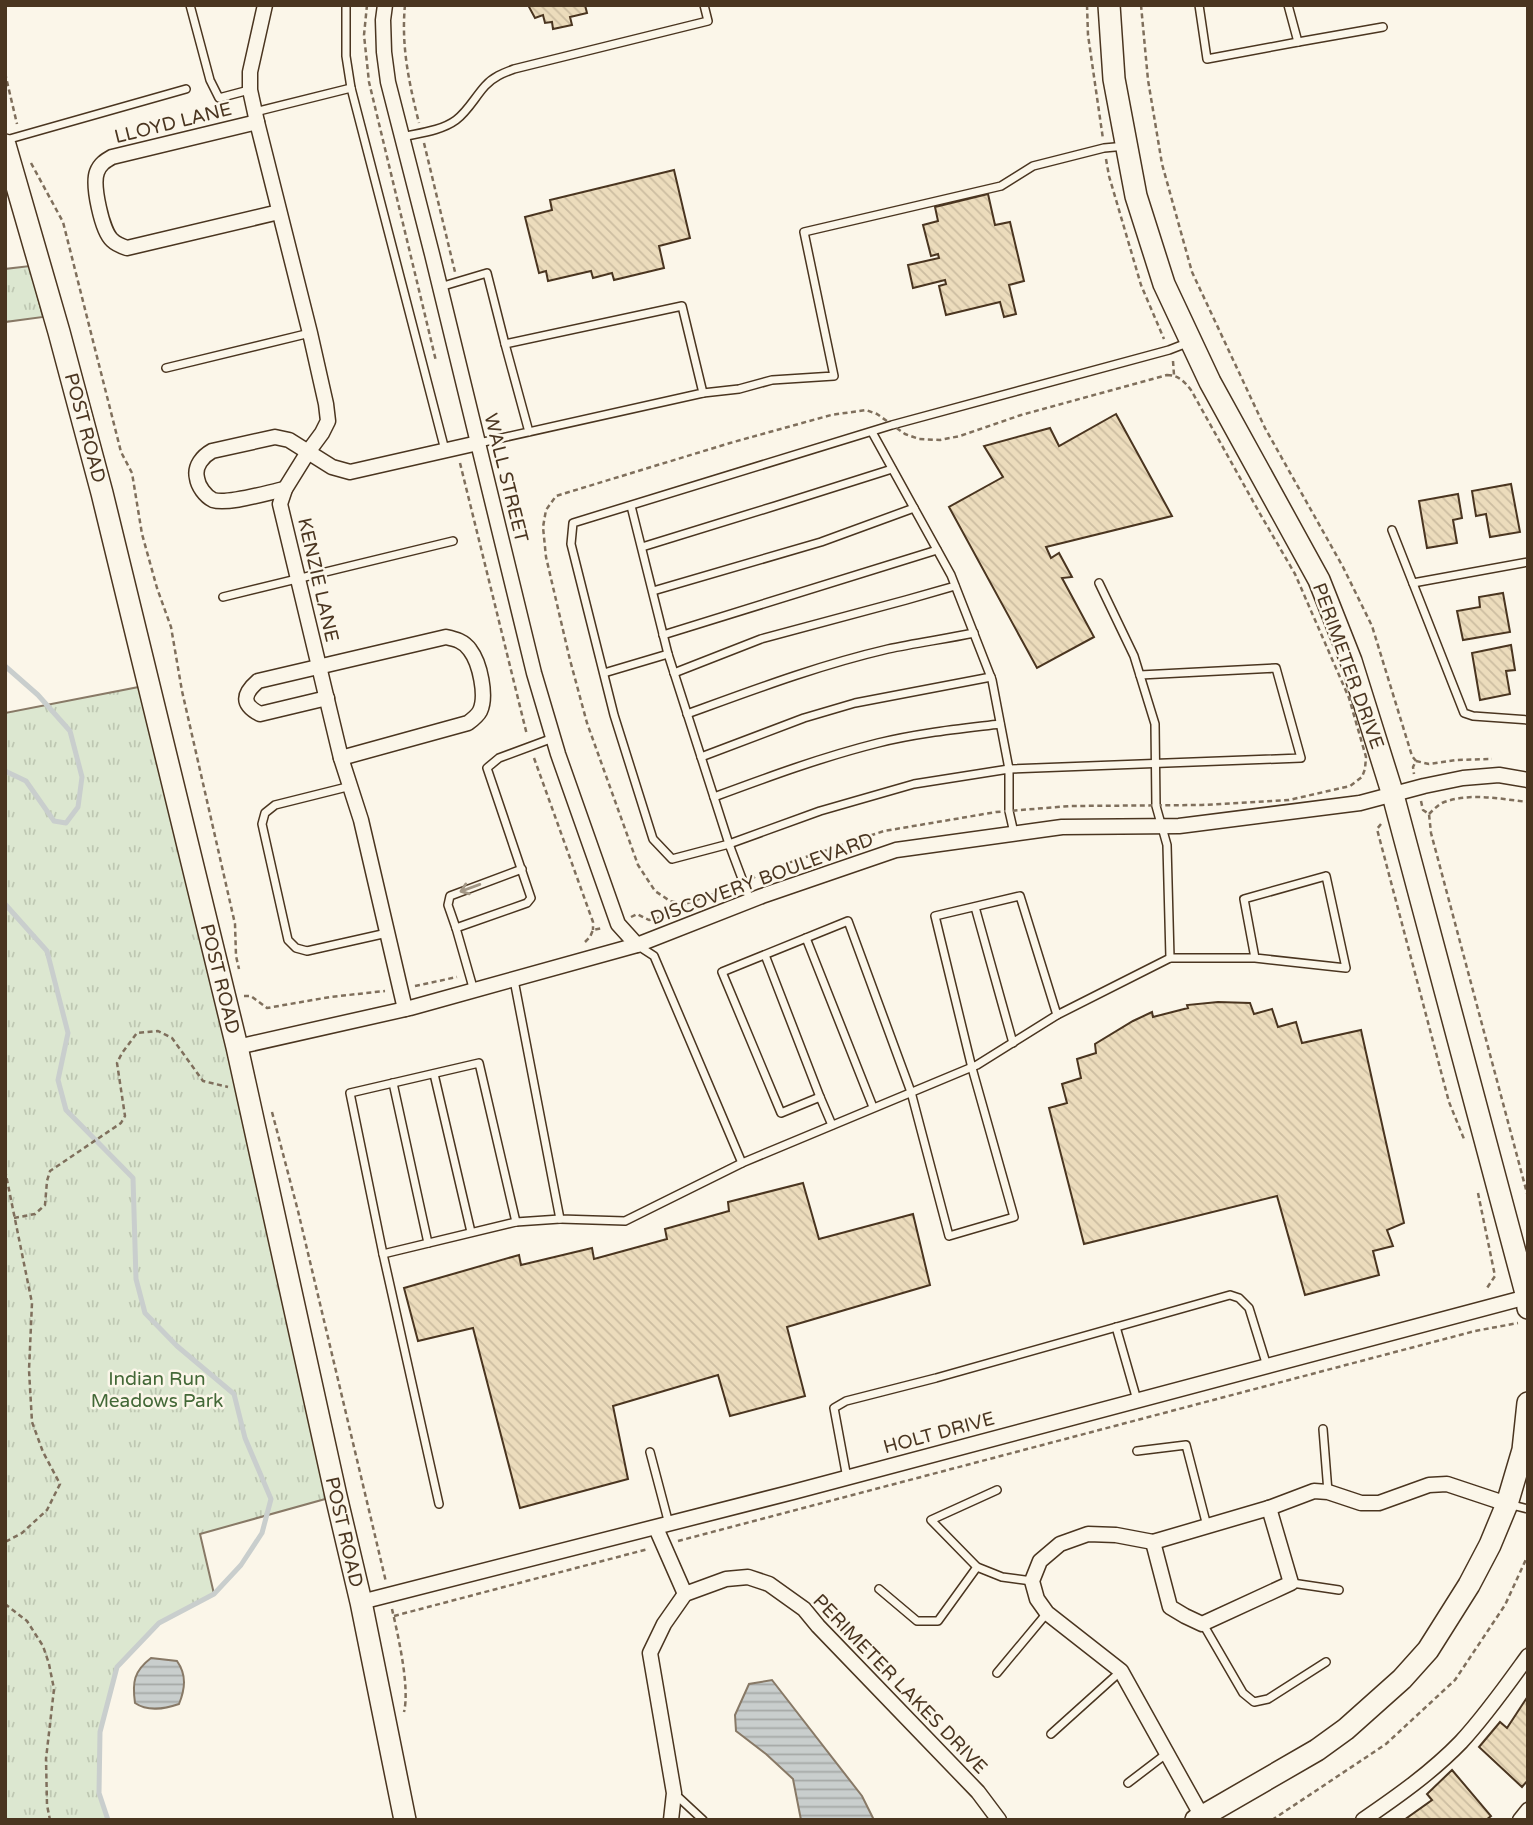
<svg xmlns="http://www.w3.org/2000/svg" width="1533" height="1825" viewBox="0 0 1533 1825" font-family="'Varela Round',sans-serif">
<defs>
<pattern id="park-tufts" width="24" height="20" patternUnits="userSpaceOnUse" patternTransform="scale(1.75)"><rect width="24" height="20" fill="#dce7d0"/><path d="M3 7l-1-3M5 7V3M7 7l1-3M15 17l-1-3M17 17v-4M19 17l1-3" fill="none" stroke="#bec7b2"/></pattern>
<pattern id="water-rules" width="6" height="5" patternUnits="userSpaceOnUse" patternTransform="scale(1.75)"><rect width="6" height="5" fill="#c9cecd"/><path d="M0 2.5h6" fill="none" stroke="#a5a8a6"/></pattern>
<pattern id="building-back-hatch" width="6" height="6" patternUnits="userSpaceOnUse" patternTransform="scale(1.75)"><rect width="6" height="6" fill="#ecdcbc"/><path d="M-1 5l2 2M0 0l6 6M5-1l2 2" fill="none" stroke="#ccbda1"/></pattern>
</defs>
<rect width="100%" height="100%" fill="#fbf6e9"/>
<g fill="url(#park-tufts)" stroke="#887966" stroke-width="2">
<path d="M30,266L43,317L5,322V269Z"/>
<path d="M149,685L336,1496L200,1534L214,1594L159,1623L117,1667L100,1732L99,1793L108,1820H7L5,1815V713Z"/>
</g>
<g fill="url(#water-rules)" stroke="#887966" stroke-width="2">
<path d="M151,1658L177,1661C187,1675 185,1689 179,1704C164,1709 148,1712 135,1703C132,1682 134,1671 151,1658Z"/>
<path d="M772,1680L862,1796L874,1820H801L793,1779L766,1754L736,1731L735,1715L749,1684Z"/>
</g>
<g fill="none" stroke-linecap="round" stroke-linejoin="round">
<g stroke="#c9cecd" stroke-width="5">
<path d="M5,666L38,695L70,731L82,777L78,807L66,823L54,821L26,781L5,771"/>
<path d="M5,904L47,951L68,1033L58,1080L66,1110L133,1178L136,1279L145,1313L177,1346L234,1394L245,1438L271,1499L262,1533L241,1565L214,1594L159,1623L117,1667L100,1732L99,1793L108,1820"/>
</g>
</g>
<g fill="url(#building-back-hatch)" stroke="#4a3520" stroke-width="2">
<path d="M528,5H585L587,13L570,17L572,25L553,29L552,22L545,23L543,15L535,18Z"/>
<path d="M674,170L690,238L659,246L664,268L614,280L612,273L593,278L591,271L548,281L546,271L539,273L525,217L552,210L550,200Z"/>
<path d="M988,194L995,225L1010,222L1024,281L1009,285L1016,314L1004,317L1000,302L946,315L939,286L946,284L945,280L913,288L908,265L939,258L938,254L931,256L923,225L938,221L935,207Z"/>
<path d="M1116,414L1172,516L1046,547L1051,558L1059,553L1072,577L1062,578L1094,637L1037,668L949,507L1003,477L984,446L1050,428L1059,446Z"/>
<path d="M1511,484L1520,532L1490,537L1486,514L1476,516L1472,491Z"/>
<path d="M1458,494L1462,518L1453,520L1457,543L1427,548L1419,501Z"/>
<path d="M1503,593L1510,632L1463,640L1457,611L1480,607L1479,597Z"/>
<path d="M1511,645L1515,670L1506,671L1510,694L1480,700L1472,653Z"/>
<path d="M1218,1002L1250,1003L1254,1014L1272,1009L1278,1027L1296,1022L1302,1043L1361,1030L1404,1223L1387,1230L1393,1246L1373,1251L1379,1275L1305,1295L1277,1196L1084,1244L1049,1108L1067,1103L1062,1084L1081,1078L1077,1059L1096,1053L1095,1044L1133,1021L1152,1012L1153,1017L1188,1008L1187,1005Z"/>
<path d="M803,1183L819,1239L913,1214L930,1285L787,1327L805,1396L730,1416L718,1375L613,1406L628,1479L520,1508L473,1328L418,1341L404,1288L519,1255L521,1265L592,1248L594,1259L667,1239L665,1229L729,1211L728,1202Z"/>
<path d="M1528,1696V1780L1522,1787L1479,1747L1500,1722L1507,1728Z"/>
<path d="M1452,1770L1491,1816L1486,1820H1404L1432,1800L1427,1794Z"/>
</g>
<g fill="none" stroke-linecap="round" stroke-linejoin="round">
<defs>
<g id="lane">
<path d="M190,5L210,80L219,98L249,90"/>
<path d="M346,5V56L351,88L445,450"/>
<path d="M1199,5L1207,59L1298,42"/>
<path d="M1288,5L1298,42L1383,27"/>
<path d="M255,112L351,88"/>
<path d="M402,137C419,133 441,131 456,120C468,111 475,97 485,86C493,77 503,73 514,69L708,21L704,5"/>
<path d="M6,140L186,89"/>
<path d="M440,287L487,273L505,344"/>
<path d="M166,368L310,333"/>
<path d="M703,393L739,389L772,380L834,376L804,232L1001,186L1033,166L1104,148L1126,146"/>
<path d="M872,432L951,575L992,680L1009,769L1301,758L1276,668L1140,675"/>
<path d="M479,443L703,393L682,306L505,344L529,432"/>
<path d="M631,506L668,654"/>
<path d="M1392,530L1464,713L1473,716L1528,720"/>
<path d="M642,547L775,506L892,469"/>
<path d="M1413,583L1528,562"/>
<path d="M653,591L821,542L914,508"/>
<path d="M223,597L453,541"/>
<path d="M663,635L937,550"/>
<path d="M604,673L668,654L729,844L820,811L914,784L1009,769V811L1014,833"/>
<path d="M674,673L761,639L906,600L955,586"/>
<path d="M687,714C753,690 819,665 888,649C916,643 945,639 974,633"/>
<path d="M701,757L804,718L855,703L991,677"/>
<path d="M351,786L275,805L265,813L262,824L288,940L296,948L307,951L387,933"/>
<path d="M714,797C768,777 822,757 878,743C918,733 959,729 1000,724"/>
<path d="M750,900L729,844L672,859L653,839L614,715L571,544L573,523L892,425L1169,350L1187,343"/>
<path d="M975,907L1013,1043"/>
<path d="M456,928L448,905L450,896L522,869"/>
<path d="M806,938L873,1107"/>
<path d="M637,945L654,956L742,1163L977,1065L1057,1015L1170,958L1167,845L1156,806L1155,724L1134,656L1099,583"/>
<path d="M765,955L820,1097"/>
<path d="M1170,958H1255L1346,968L1326,876L1244,899L1255,958"/>
<path d="M514,980L560,1219L625,1221L742,1163"/>
<path d="M474,991L456,928L527,903L531,898L487,768L499,758L553,738"/>
<path d="M434,1074L471,1232"/>
<path d="M393,1083L428,1243"/>
<path d="M832,1125L820,1097L781,1113L722,972L848,921L911,1092L949,1236L1014,1217L972,1068L935,916L1020,896L1057,1015"/>
<path d="M383,1254L350,1093L479,1063L516,1222"/>
<path d="M1116,1327L1137,1400"/>
<path d="M1323,1429L1328,1492"/>
<path d="M1137,1451L1186,1445L1207,1526"/>
<path d="M650,1452L669,1524"/>
<path d="M847,1478L834,1408L846,1401L936,1378L1230,1295L1239,1298L1249,1308L1267,1366"/>
<path d="M997,1490L931,1520L977,1567L1002,1577L1032,1581"/>
<path d="M439,1504L383,1254L516,1222L560,1219"/>
<path d="M1508,1504L1528,1509"/>
<path d="M1292,1583L1339,1590"/>
<path d="M879,1589L917,1621H938L977,1567"/>
<path d="M1203,1624L1243,1693L1254,1702L1268,1699L1326,1662"/>
<path d="M997,1673L1047,1613"/>
<path d="M1051,1734L1121,1671"/>
<path d="M1128,1783L1166,1754"/>
<path d="M675,1794L703,1820"/>
</g>
<g id="street">
<path d="M265,5L250,72V90L257,122L310,333L326,404L328,421L322,433L308,452L285,489L280,504L341,758L361,820L405,1009"/>
<path d="M385,5L383,20L384,52L388,82L432,254L534,673L558,754L618,924L637,945"/>
<path d="M257,122L112,157C105,161 100,164 97,172C92,185 102,231 112,240C116,244 121,246 127,248L279,212"/>
<path d="M285,489C269,492 228,505 213,500C205,496 198,486 197,478C194,466 203,456 212,451L275,437L289,440L332,467L350,472L478,443"/>
<path d="M327,698L260,714C241,704 243,694 258,681L446,637C455,639 464,641 470,650C480,663 487,696 480,711C478,715 472,720 468,723L341,758"/>
<path d="M237,1047L410,1008L637,945L762,896L896,850L1062,827L1179,826L1360,803L1424,786L1463,778L1499,775L1528,780"/>
<path d="M656,1528L685,1594"/>
<path d="M1153,1542L1170,1607L1185,1616L1202,1624L1291,1583L1269,1508"/>
<path d="M361,1602L793,1492L1527,1297"/>
<path d="M671,1820L674,1793L650,1653L664,1624L685,1594L726,1579L748,1577L769,1584L804,1609L818,1626L978,1792L999,1820"/>
<path d="M1204,1820L1121,1671L1047,1613L1037,1599L1032,1581L1040,1561L1060,1544L1088,1534L1116,1535L1153,1542L1269,1508L1314,1491L1328,1492L1361,1503H1379L1429,1485L1447,1484L1507,1504"/>
<path d="M1363,1820C1398,1796 1432,1772 1461,1742C1486,1715 1507,1685 1528,1656"/>
<path d="M1520,1820L1528,1810"/>
</g>
<g id="secondary">
<path d="M1109,5L1114,79L1136,196L1164,284L1210,382L1319,580L1351,661L1393,795L1527,1297L1528,1308"/>
<path d="M5,145L59,332L102,493L237,1047L336,1496L361,1602L405,1820"/>
<path d="M1196,1820L1317,1750L1346,1729L1402,1679L1428,1650L1469,1585L1490,1545L1507,1504L1523,1450L1528,1403"/>
</g>
</defs>
<use href="#lane" stroke="#4a3520" stroke-width="10"/>
<use href="#street" stroke="#4a3520" stroke-width="17"/>
<use href="#secondary" stroke="#4a3520" stroke-width="24"/>
<g stroke="#7f6f5c" stroke-width="2.5" stroke-dasharray="5 3.5" stroke-linecap="butt">
<path d="M367,5L364,35L369,82L436,361"/>
<path d="M405,5C401,46 409,83 419,123"/>
<path d="M1087,5L1088,35L1103,139"/>
<path d="M1141,5L1148,80L1162,164L1192,272L1265,428L1343,567L1372,626L1412,756L1416,761L1413,767L1414,774"/>
<path d="M5,73L17,124"/>
<path d="M424,143L455,272"/>
<path d="M1106,159L1109,176L1141,285L1164,339"/>
<path d="M31,163L63,222L121,452L132,473L142,534L157,588L171,627L182,691L235,924L236,956L239,969"/>
<path d="M1173,361L1174,375"/>
<path d="M1167,375C1178,375 1184,381 1191,390L1259,512L1295,574L1349,698L1366,757L1365,769L1362,777L1350,786L1289,800L1202,805L1070,806L996,812L961,818L884,831L788,863L714,894L685,904L670,901L655,891L638,865L587,723L570,660L546,557L543,527L546,510L556,496L730,443L831,415L866,410L877,414L905,434L919,439L940,440L960,436L1021,415Z"/>
<path d="M460,463L527,735"/>
<path d="M534,758L593,922V930"/>
<path d="M1416,761L1429,764L1456,760L1492,759"/>
<path d="M1421,801L1423,810L1429,814L1431,833L1528,1197"/>
<path d="M1429,814C1433,810 1437,806 1442,803C1468,792 1501,799 1528,802"/>
<path d="M1381,824L1377,829L1449,1102L1464,1139"/>
<path d="M631,917L637,914L649,920L671,915L685,904"/>
<path d="M585,942L590,937L593,930L603,928"/>
<path d="M415,986L457,977"/>
<path d="M244,996H251L267,1008L330,997L385,991"/>
<path d="M272,1112L298,1211L386,1582"/>
<path d="M5,1170L32,1303L29,1370L32,1422L43,1452L60,1484L47,1510L22,1533L5,1542"/>
<path d="M1478,1193L1495,1276L1487,1288L1488,1290"/>
<path d="M14,1218L35,1214L45,1205L47,1181L50,1171L121,1123L125,1116L117,1063L122,1053L137,1033L158,1031L172,1038L203,1081L228,1087"/>
<path d="M678,1541L1475,1331L1518,1323"/>
<path d="M5,1604L27,1621L43,1646L49,1664L54,1689L46,1759L47,1805L50,1820"/>
<path d="M392,1609C398,1635 410,1687 404,1712"/>
<path d="M394,1616L648,1549"/>
<path d="M1272,1820L1386,1744L1455,1680L1505,1605L1528,1555"/>
</g>
<use href="#lane" stroke="#fbf6e9" stroke-width="7"/>
<use href="#street" stroke="#fbf6e9" stroke-width="14"/>
<use href="#secondary" stroke="#fbf6e9" stroke-width="21"/>
</g>
<defs><path id="oneway-shaft" d="M-6 0H5M1.5-3L5.5 0L1.5 3" fill="none" stroke-width="1.6" stroke-linecap="round" stroke-linejoin="round" transform="scale(1.75)"/></defs>
<use stroke="#a29684" href="#oneway-shaft" transform="translate(470 888) rotate(160)"/>
<g text-anchor="middle" dominant-baseline="central" stroke-width="5" stroke-linejoin="round" paint-order="stroke">
<g font-size="19" fill="#4a3520" stroke="#fbf6e9">
<text transform="translate(173 123) rotate(-14)">LLOYD LANE</text>
<text transform="translate(85 428) rotate(75)">POST ROAD</text>
<text transform="translate(506 478) rotate(76)">WALL STREET</text>
<text transform="translate(318 580) rotate(77)">KENZIE LANE</text>
<text transform="translate(1348 666) rotate(70)">PERIMETER DRIVE</text>
<text transform="translate(762 879) rotate(-20)">DISCOVERY BOULEVARD</text>
<text transform="translate(220 979) rotate(76)">POST ROAD</text>
<text transform="translate(939 1433) rotate(-15)">HOLT DRIVE</text>
<text transform="translate(344 1532) rotate(77)">POST ROAD</text>
<text transform="translate(900 1684) rotate(46)">PERIMETER LAKES DRIVE</text>
</g>
<g font-size="19" fill="#436837" stroke="#fbf6e9">
<text x="157" y="1379">Indian Run<tspan x="157" dy="22">Meadows Park</tspan></text>
</g>
</g>
<rect width="1533" height="1825" fill="none" stroke="#4a3520" stroke-width="14"/>
</svg>
